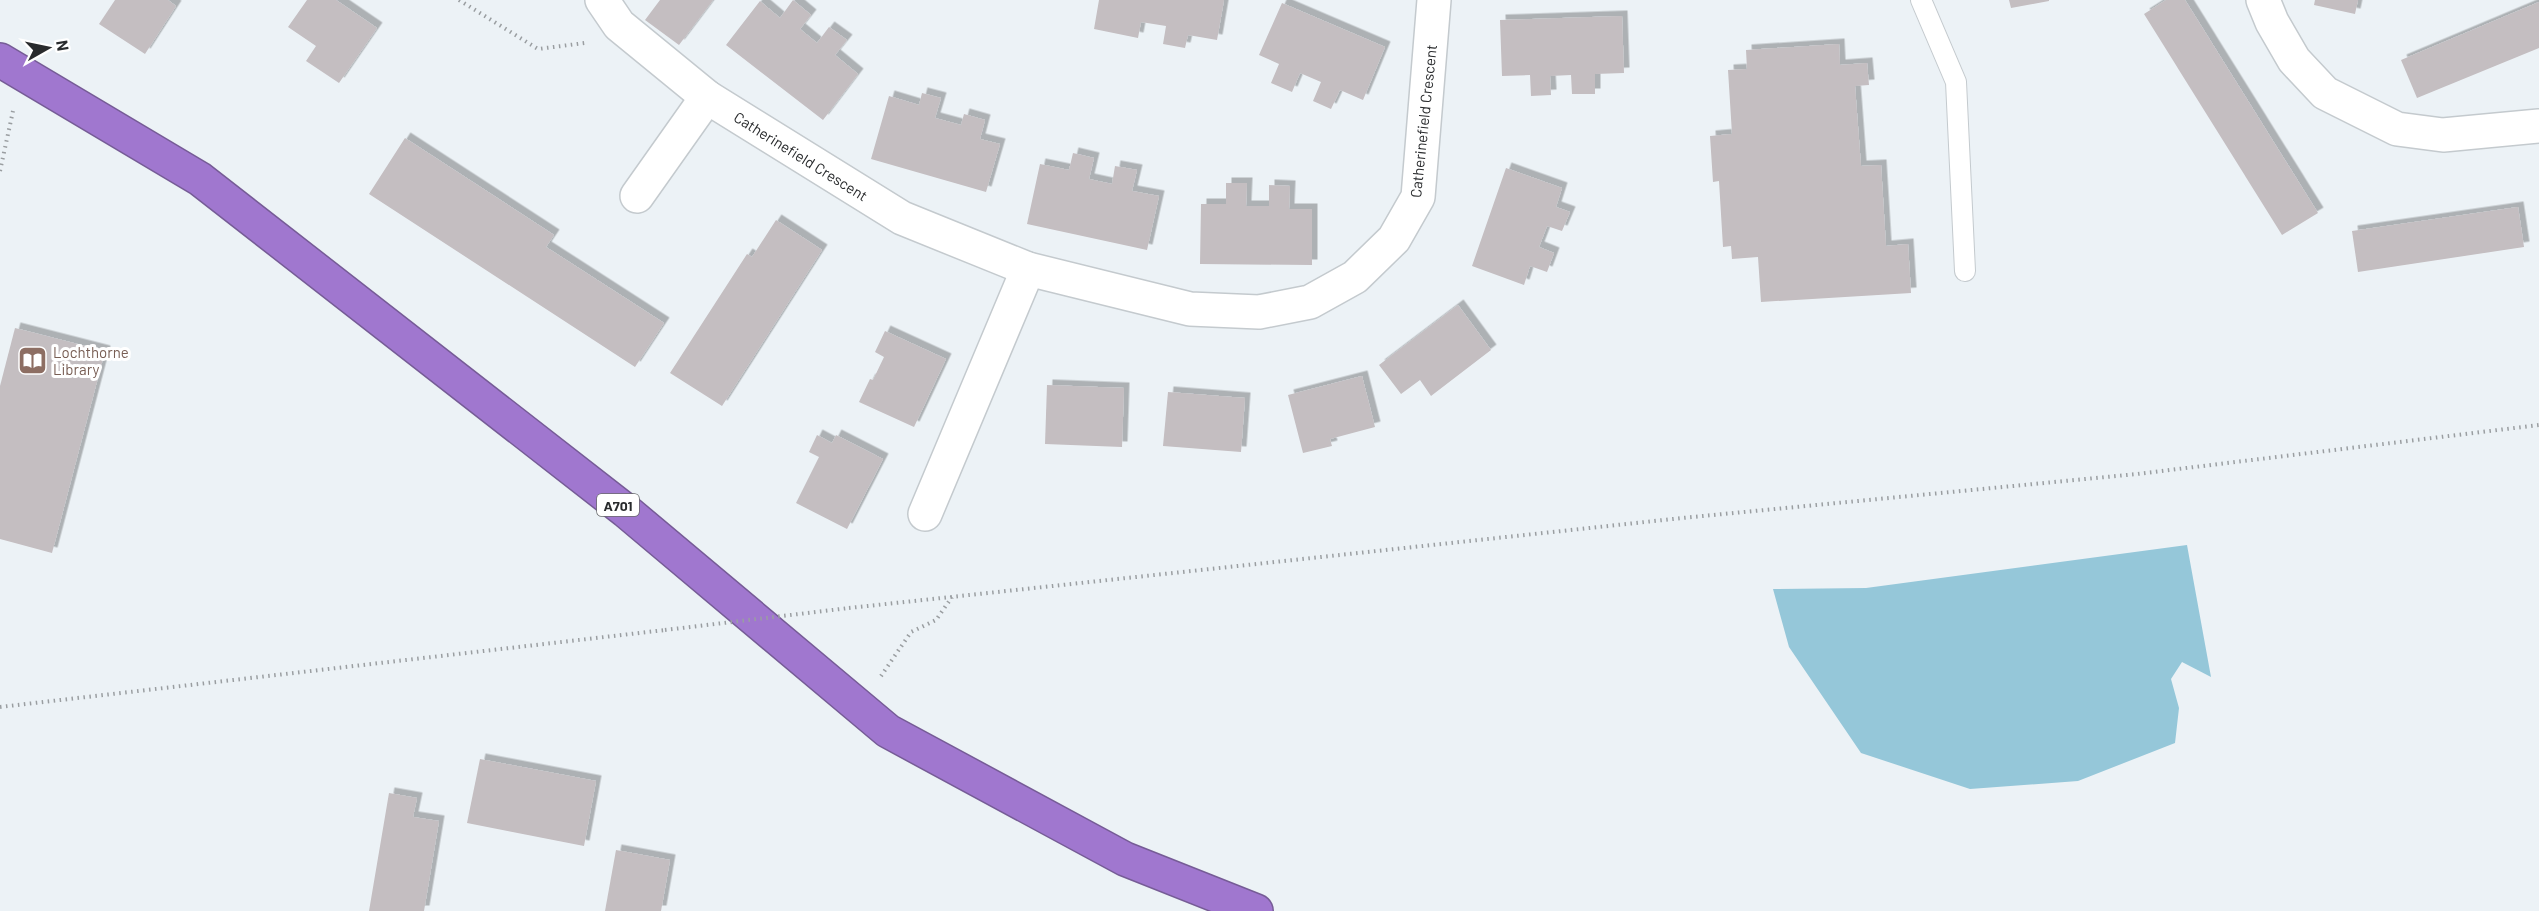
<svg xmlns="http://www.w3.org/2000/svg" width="2539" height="911" viewBox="0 0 2539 911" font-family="Barlow,sans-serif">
<defs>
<filter id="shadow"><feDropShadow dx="5.5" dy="-5.5" stdDeviation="0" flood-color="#0004"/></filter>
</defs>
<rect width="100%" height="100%" fill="#ecf2f6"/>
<path fill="#95c7d9" d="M2187,545L2211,677L2182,662L2171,679L2179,708L2175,743L2078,781L1970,789L1861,753L1789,647L1773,589L1866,588Z"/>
<g fill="#c4bec1" filter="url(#shadow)">
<path d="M115,0H168L176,6L145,54L99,24Z"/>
<path d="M307,0H336L377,28L339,83L306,61L316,46L288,27Z"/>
<path d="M660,0H713L679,45L645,20Z"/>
<path d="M793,0L811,15L800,29L817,43L829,27L847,40L835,55L858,74L823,120L726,45L760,1L780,18Z"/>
<path d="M1099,0H1224L1217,40L1188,35L1185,48L1163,44L1166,26L1141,22L1138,38L1094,29Z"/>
<path d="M2009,0H2049V1L2011,8Z"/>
<path d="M2166,0H2185L2318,213L2282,235L2144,14Z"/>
<path d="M2315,0H2358L2355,14L2314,5Z"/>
<path d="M2539,2V48L2417,98L2401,60Z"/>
<path d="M1282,3L1385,47L1363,100L1340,90L1331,109L1313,101L1321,82L1300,73L1292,92L1271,83L1279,64L1259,55Z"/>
<path d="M1622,16L1624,73L1595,74V94H1572L1571,75L1550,76L1551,95L1531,96L1530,75L1502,76L1500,20Z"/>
<path d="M1839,44L1840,65L1867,63L1869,85L1855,86L1861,166L1881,165L1886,246L1908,244L1911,293L1761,302L1758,257L1732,259L1731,246L1723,247L1719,181L1713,182L1710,136L1732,134L1728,70L1747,69L1746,50Z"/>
<path d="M922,93L941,98L935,118L961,125L964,114L985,120L980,139L1000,144L986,192L871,159L889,96L919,105Z"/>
<path d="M405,138L554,235L546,247L664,323L635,367L369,194Z"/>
<path d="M1073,153L1094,158L1089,179L1112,184L1115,166L1137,170L1132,191L1159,196L1147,250L1027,224L1040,164L1069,170Z"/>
<path d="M1506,168L1562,188L1556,207L1570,212L1562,231L1547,226L1539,247L1554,253L1547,272L1530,266L1524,285L1472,266Z"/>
<path d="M1226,183H1247L1246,206H1269V185L1290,186L1289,209H1312V265L1200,264L1201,204H1226Z"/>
<path d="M2518,207L2524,247L2358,272L2352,231Z"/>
<path d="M776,220L822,250L722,406L670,373L747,254L752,257Z"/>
<path d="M1458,305L1491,350L1431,396L1420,380L1401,394L1379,365Z"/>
<path d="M15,328L105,351L52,553L0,539V386Z"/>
<path d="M885,331L946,359L914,427L859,402L870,379L873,380L884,357L875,352Z"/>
<path d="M1362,376L1375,427L1330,439L1332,446L1303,453L1288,395Z"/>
<path d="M1047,385L1124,388L1122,447L1045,444Z"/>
<path d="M1168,392L1245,398L1241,452L1163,446Z"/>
<path d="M817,435L832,443L836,435L883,459L847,529L796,503L819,457L809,452Z"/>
<path d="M480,759L596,781L584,846L467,823Z"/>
<path d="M389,793L417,798L413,817L439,821L424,911H369Z"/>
<path d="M616,850L670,860L661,911H605Z"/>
</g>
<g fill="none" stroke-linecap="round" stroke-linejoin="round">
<defs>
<path id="lane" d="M1921,0L1956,82L1965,271"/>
<g id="street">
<path d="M602,0L619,25L707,97L902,218L1028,269L1190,309L1259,312L1310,302L1355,277L1394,239L1418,197L1434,0"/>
<path d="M2263,0L2272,22L2294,60L2325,93L2397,129L2443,135L2539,126"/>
<path d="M637,196L707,97"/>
<path d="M925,514L1028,269"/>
</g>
<path id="highway" d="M0,60L200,179L626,511L888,731L1125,859L1256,911"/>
</defs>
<use href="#lane" stroke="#c4cace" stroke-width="22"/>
<use href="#street" stroke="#c4cace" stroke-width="36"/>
<use href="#highway" stroke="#765c96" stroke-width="36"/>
<g stroke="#9a9ea1" stroke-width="4" stroke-dasharray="1.5 4.5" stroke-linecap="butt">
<path d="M459,0L538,49L585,43"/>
<path d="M0,171L13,111"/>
<path d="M849,608L1682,518L2137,474L2539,425"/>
<path d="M881,676L911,632L936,620L952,597"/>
<path d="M0,707L665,630"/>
</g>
<use href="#lane" stroke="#fff" stroke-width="20"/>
<use href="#street" stroke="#fff" stroke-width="33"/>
<use href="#highway" stroke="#a077cf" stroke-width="33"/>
<path stroke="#9a9ea1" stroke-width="4" stroke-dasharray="1.5 4.5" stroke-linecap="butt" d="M665,630L849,608"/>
</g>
<defs>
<symbol id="library-square" viewBox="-11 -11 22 22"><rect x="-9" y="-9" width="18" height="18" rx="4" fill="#8d6e63" stroke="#fff"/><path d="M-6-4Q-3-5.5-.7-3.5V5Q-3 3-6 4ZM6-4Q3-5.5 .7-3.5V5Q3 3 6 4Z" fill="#fff"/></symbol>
</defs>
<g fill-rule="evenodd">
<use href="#library-square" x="16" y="344" width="33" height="33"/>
</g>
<g text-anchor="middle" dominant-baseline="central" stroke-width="6" stroke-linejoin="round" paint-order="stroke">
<rect fill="#fff" stroke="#696b6c" stroke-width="1.5" x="597" y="494" width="42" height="22" rx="4.5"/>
<g font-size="14" font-weight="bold" fill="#292b2d">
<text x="618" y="505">A701</text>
</g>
<g font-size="15" fill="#292b2d" stroke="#fff">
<text transform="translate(1423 121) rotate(-84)">Catherinefield Crescent</text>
<text transform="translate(801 156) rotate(32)">Catherinefield Crescent</text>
</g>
<g font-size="15" fill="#785e54" stroke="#fff" text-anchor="start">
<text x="53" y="352">Lochthorne<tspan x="53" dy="17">Library</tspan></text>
</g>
</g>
<g transform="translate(48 48) rotate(81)" stroke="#ffffff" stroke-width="4.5" paint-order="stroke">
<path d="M0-4.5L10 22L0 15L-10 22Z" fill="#292b2d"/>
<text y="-9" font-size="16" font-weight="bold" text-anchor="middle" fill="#292b2d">N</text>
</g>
</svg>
